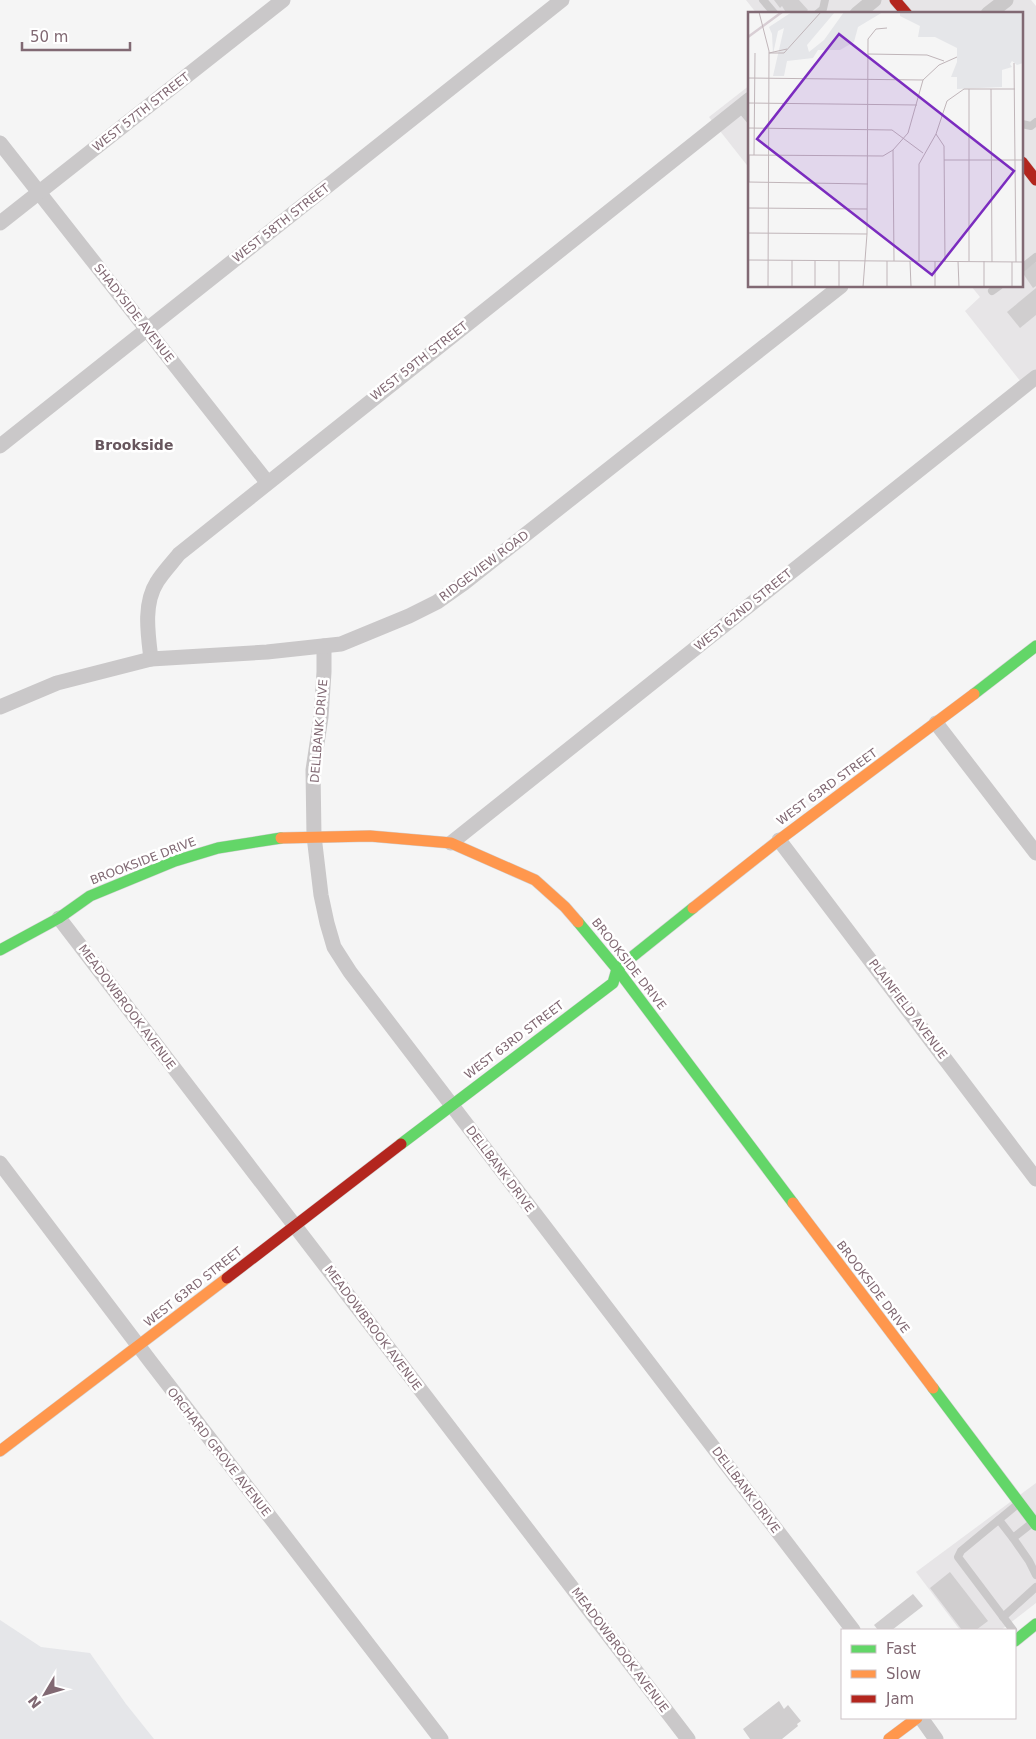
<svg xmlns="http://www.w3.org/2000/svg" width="1036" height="1739" viewBox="0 0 1036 1739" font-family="'DejaVu Sans',sans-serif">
<rect width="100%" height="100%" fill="#f5f5f5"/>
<g fill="#e7e5e7">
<path d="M746,0H1031L1036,6V370L1021,382L965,311L980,297L971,286H1022V14H757Z"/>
<path d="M750,85V169L709,117Z"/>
<path d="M1036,1483V1603L1001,1630H960L916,1572Z"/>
</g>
<path fill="#e5e6e9" d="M0,1620L41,1647L90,1653L126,1704L154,1739H0Z"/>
<g fill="#d0cecf">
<path d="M774,0H799L808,10L804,14H787L782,6L780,8Z"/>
<path d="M1036,262V286L1033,288L1022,272Z"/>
<path d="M1036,288V315L1020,328L1007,312Z"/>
<path d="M950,1572L988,1621L976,1630H962L930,1588Z"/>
<path d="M913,1594L923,1606L892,1630H878L874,1625Z"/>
<path d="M779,1701L784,1709L788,1705L801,1721L797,1724L798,1726L782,1739H750L743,1729Z"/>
</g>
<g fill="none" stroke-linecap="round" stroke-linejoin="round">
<defs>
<g id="fast">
<path d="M974,694L1036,646"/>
<path d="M578,922L617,969L793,1203"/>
<path d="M0,950L59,918L90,896L175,861L218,848L281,838"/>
<path d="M401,1144L613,983L617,969L693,908"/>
<path d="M933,1388L1036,1525"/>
<path d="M1015,1641L1036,1624"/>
</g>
<g id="slow">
<path d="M281,838L370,836L451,843L535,880L565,907L578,922"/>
<path d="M693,908L779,840L974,694"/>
<path d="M793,1203L933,1388"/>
<path d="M0,1451L227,1278"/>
<path d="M889,1739L917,1718"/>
</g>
<g id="jam">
<path d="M895,0L907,14"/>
<path d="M1022,162L1036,180"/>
<path d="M227,1278L401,1144"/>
</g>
</defs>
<use href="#fast" stroke="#d2d1d2" stroke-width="12"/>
<use href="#slow" stroke="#d2d1d2" stroke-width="12"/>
<use href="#jam" stroke="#d2d1d2" stroke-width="12"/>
<g stroke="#cac8c9" stroke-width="8">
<path d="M763,0L775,14"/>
<path d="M817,14L823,9L825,0"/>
<path d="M739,107L750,120"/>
<path d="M1022,124L1031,126L1036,122"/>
<path d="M1022,268L1036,257"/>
<path d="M992,291L999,286"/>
<path d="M999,1520L1013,1538"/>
<path d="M1032,1523L1013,1538L1029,1561L1036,1575"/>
<path d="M1003,1617L1036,1587"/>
<path d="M1013,1630L958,1557L961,1551L1019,1503"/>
</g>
<g stroke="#cac8c9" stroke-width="15">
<path d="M857,14L874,0"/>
<path d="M988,14L1006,0"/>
<path d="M0,143L267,482"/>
<path d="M0,223L283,0"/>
<path d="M0,446L562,0"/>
<path d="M324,646V672L321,717L313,770L314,836L321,895L327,923L334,947L350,972L853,1630"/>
<path d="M151,659C148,634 143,604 157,582C163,572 172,563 179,554L750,99"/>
<path d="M0,707L57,683L151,659L267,652L341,644L409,616L437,602L464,583L841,286"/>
<path d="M936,723L1036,853"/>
<path d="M779,840L1036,1179"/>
<path d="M451,843L1036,377"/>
<path d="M59,918L688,1739"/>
<path d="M0,1163L150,1361L441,1739"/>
<path d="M921,1718L936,1739"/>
</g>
<use href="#fast" stroke="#63d668" stroke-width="11"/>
<use href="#slow" stroke="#ff974d" stroke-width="11"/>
<use href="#jam" stroke="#b3261e" stroke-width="11"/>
</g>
<g text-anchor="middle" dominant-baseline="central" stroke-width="5" stroke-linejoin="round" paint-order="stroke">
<g font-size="12" fill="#816973" stroke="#fff">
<text transform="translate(141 112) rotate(-38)">WEST 57TH STREET</text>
<text transform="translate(281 223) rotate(-38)">WEST 58TH STREET</text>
<text transform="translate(134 313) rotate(52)">SHADYSIDE AVENUE</text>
<text transform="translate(419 361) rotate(-38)">WEST 59TH STREET</text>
<text transform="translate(484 566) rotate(-37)">RIDGEVIEW ROAD</text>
<text transform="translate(743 610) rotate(-39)">WEST 62ND STREET</text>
<text transform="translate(319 731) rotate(-85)">DELLBANK DRIVE</text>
<text transform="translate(827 787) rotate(-36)">WEST 63RD STREET</text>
<text transform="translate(143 861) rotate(-21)">BROOKSIDE DRIVE</text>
<text transform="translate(629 964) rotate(52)">BROOKSIDE DRIVE</text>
<text transform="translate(127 1007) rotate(53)">MEADOWBROOK AVENUE</text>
<text transform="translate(908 1009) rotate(53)">PLAINFIELD AVENUE</text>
<text transform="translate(514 1040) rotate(-37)">WEST 63RD STREET</text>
<text transform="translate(500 1169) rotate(53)">DELLBANK DRIVE</text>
<text transform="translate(193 1287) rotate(-38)">WEST 63RD STREET</text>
<text transform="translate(873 1287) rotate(53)">BROOKSIDE DRIVE</text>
<text transform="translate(373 1328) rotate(53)">MEADOWBROOK AVENUE</text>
<text transform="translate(219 1452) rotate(52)">ORCHARD GROVE AVENUE</text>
<text transform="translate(746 1490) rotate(53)">DELLBANK DRIVE</text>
<text transform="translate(620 1650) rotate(53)">MEADOWBROOK AVENUE</text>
</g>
<g font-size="14" font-weight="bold" fill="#67565d" stroke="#fff">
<text x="134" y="445">Brookside</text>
</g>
</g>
<g transform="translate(748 12)">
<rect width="275" height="275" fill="#f5f5f5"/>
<path d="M44,0H87L59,33L61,40L76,28L96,0H135L110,15L106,30L92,38H70L65,46L39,49L36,64H25L36,16L30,19L25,42L24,22L21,15ZM152,0H275V51L269,53L264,49L262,52L264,55L254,58V75L209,77V65H203L209,50V36L187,25H170L172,14L152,4Z" fill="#e5e6e9"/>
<path fill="none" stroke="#d8ced4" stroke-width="2.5" d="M0,25L34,0"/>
<path fill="none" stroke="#c0b5b9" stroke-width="1" d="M11,0L21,39L20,275M21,41H36L73,0M21,41L39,37M120,42L179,43L196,49M266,51L268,250M0,66L175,68M221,77V249M243,77L244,250M0,91L169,93M0,116L144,118L175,141M188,122L196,134L197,249M145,138L146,249M0,143L135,144L145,138L160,121L175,68L191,53L209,45M6,143L7,41M196,148H275M0,170L120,172M1,170V143M0,196L119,197M0,221L119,222M0,248L275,250M91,249V275M139,249V275M162,249L163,275M171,249V152L188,122L199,89L216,77H267M187,249V275M210,249L211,275M236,249V275M264,250V275M44,275V248M67,275V249M115,275L119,222L120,27L128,17L139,16"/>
<path fill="#7b2cbf" fill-opacity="0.15" stroke="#7b2cbf" stroke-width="2.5" d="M91,22L266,159L184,263L9,127Z"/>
<rect width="275" height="275" fill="none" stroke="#816973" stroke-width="2.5"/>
</g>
<rect x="841" y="1629" width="175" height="90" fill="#ffffff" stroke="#cdc3c7"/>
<rect x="851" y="1645" width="25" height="8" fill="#63d668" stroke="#cdc3c7"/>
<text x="886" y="1654" font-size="15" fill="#816973">Fast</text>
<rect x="851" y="1670" width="25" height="8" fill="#ff974d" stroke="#cdc3c7"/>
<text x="886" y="1679" font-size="15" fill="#816973">Slow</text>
<rect x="851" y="1695" width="25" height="8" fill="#b3261e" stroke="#cdc3c7"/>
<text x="886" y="1704" font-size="15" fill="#816973">Jam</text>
<g transform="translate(45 1694) rotate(232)" stroke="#ffffff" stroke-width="4" paint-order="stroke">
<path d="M0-4L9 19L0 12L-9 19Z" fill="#816973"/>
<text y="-8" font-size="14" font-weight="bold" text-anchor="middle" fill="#816973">N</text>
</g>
<path d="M22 42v8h108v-8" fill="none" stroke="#816973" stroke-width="2.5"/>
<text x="30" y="42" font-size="15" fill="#816973" stroke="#ffffff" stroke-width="4" paint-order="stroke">50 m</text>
</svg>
